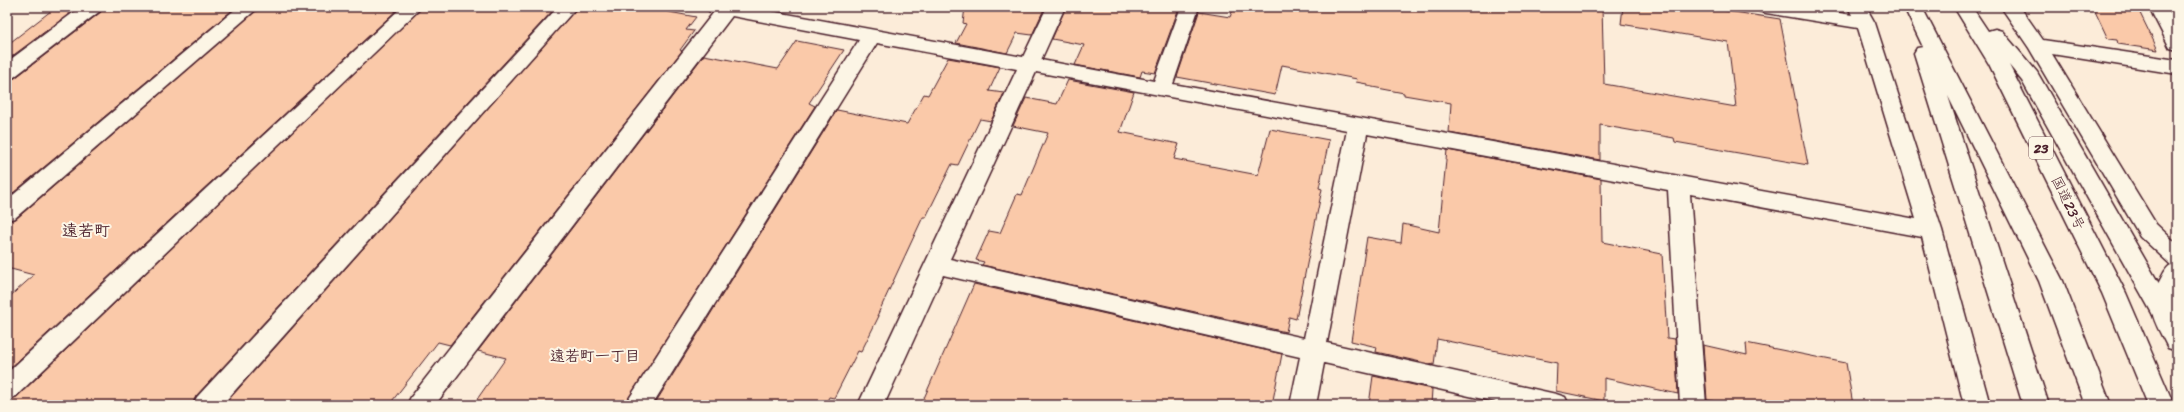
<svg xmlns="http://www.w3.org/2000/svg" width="2184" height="412" viewBox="0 0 2184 412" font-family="Sriracha,'Klee One',sans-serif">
<rect width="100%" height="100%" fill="#fcecd9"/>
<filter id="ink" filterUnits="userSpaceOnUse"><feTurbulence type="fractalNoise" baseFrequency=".025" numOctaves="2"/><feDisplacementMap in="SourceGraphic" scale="8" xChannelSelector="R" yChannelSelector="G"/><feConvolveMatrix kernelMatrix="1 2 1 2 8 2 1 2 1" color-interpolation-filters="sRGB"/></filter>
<g filter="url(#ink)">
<g fill="#fac9a9" stroke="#4a1f2b">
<path d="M56,7H78L7,60V45Z"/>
<path d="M103,7H236L7,198V80L15,78L101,12Z"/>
<path d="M260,7H400L7,371V299L34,275L7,268V221L16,219Z"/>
<path d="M423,7H556L196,396L192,405H7V401L17,397Z"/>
<path d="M578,7H642L696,17L686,30L694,31L680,50L682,51L450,345L438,342L389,405H224Z"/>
<path d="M965,7H1045L1032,35L1017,33L1007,53L956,43L966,24L963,23Z"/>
<path d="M1066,7H1171L1179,8L1155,73L1142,71L1140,77L1075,65L1084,45L1052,39Z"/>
<path d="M1234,7H1602L1604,84L1736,107L1728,42L1621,24L1623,7H1701L1780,19L1808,165L1675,142L1674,138L1600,125V160L1449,133L1451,103L1404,95V93L1367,86V84L1356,82L1357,79L1282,65L1275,95L1177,77L1199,12L1230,17Z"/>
<path d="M2093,7H2137L2158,50L2118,44L2117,40L2108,39Z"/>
<path d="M797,41L844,50L809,103L815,106L624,405H473L506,358L478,351L704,55L778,69Z"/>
<path d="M948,58L1000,67L989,91L1004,93L991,121L980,119L958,165L952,164L926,217H923L877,316H879L861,352L858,351L834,398L829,397L825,405H654L837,110L907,124L924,94L928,95Z"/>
<path d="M1068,80L1134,92L1120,132L1179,144L1174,159L1258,175L1270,129L1329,140L1319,188L1322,189L1296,319L1289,317L1286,332L982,265L984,262L976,260L989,231L1000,233L1017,194L1022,195L1048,133L1013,126L1026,98L1057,104Z"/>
<path d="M1447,150L1601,179L1602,242L1662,254L1667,338L1675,339L1678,394L1604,378V401L1556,391L1557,363L1437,339L1434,365L1376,352L1377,347L1351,341L1367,237L1401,243L1403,224L1439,232Z"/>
<path d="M974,284L1282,354L1272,405H921Z"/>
<path d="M1746,343L1846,363L1853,405H1714L1713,401L1707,400L1703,345L1747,355Z"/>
<path d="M1373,376L1432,389L1431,405H1369Z"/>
</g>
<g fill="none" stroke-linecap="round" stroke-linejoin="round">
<defs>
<g id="minor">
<path d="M81,7H102L100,11L14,77L7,79V62Z"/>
<path d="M238,7H259L15,218L7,220V200Z"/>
<path d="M402,7H422L16,396L7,400V373Z"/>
<path d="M558,7H577L222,405H193L197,397Z"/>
<path d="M707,7H749L1023,57L1047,7H1065L1041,60L1154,81L1181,7H1199L1173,84L1916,219L1858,28L1766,13L1759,11L1757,7H1803L1852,15L1848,7H1866L1875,23L1942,230L1990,405H1964L1922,237L1690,194L1706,405H1680L1668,190L1367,134L1327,343L1556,394L1565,397L1569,405H1509L1324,363L1316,405H1290L1300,357L943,275L884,405H858L1017,69L877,43L652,405H625L859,40L732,16L435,405H407L411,397L714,12L709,11ZM1036,72L1347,130L1304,338L950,259Z"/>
<path d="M2001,7H2020L2043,40L2177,60V74L2052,54L2156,224L2177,244V292L2174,306L2177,317V351L2168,348C2154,319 2144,311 2160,280C2163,275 2166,267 2171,265L2140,236L2029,48Z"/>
<path d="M2149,7H2167L2177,26V50L2170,48Z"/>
</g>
<g id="highway">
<path d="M1904,7H1922L2063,281L2111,405H2085L2039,281L1948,96L2049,405H2023L1914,53L1917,48L1923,47Z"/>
<path d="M1954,7H1972L1988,31L1995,29L2002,31L2037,72L2169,301L2173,308L2169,315L2161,317L2153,315L2022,81L2009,65L2126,293L2174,405H2148L2102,293L1989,64Z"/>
</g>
</defs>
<use href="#minor" stroke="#4a1f2b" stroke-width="3"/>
<use href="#highway" stroke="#4a1f2b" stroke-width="3"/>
<use href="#minor" fill="#fcf5e5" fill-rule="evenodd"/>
<use href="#highway" fill="#fcf5e5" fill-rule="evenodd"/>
</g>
</g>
<g text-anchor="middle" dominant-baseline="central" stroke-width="4" stroke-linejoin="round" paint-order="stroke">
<rect fill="#fcf5e5" stroke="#7f5f63" stroke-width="1" x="2029" y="137" width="24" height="22" rx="3"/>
<g font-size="13" font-weight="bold" fill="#4a1f2b">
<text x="2041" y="148">23</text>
</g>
<g font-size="14" fill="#4a1f2b" stroke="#fcf5e5">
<text transform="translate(2068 203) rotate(64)">国道23号</text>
</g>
<g font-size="15" font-weight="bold" fill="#4a1f2b" stroke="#fcf5e5">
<text x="595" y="356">遠若町一丁目</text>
</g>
<g font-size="16" font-weight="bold" fill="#4a1f2b" stroke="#fcf5e5">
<text x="86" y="230">遠若町</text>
</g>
</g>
<rect width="2184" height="412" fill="none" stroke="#fcf5e5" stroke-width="24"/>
<rect x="12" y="12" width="2160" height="388" fill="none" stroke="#4a1f2b" stroke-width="1.5" filter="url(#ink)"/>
</svg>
